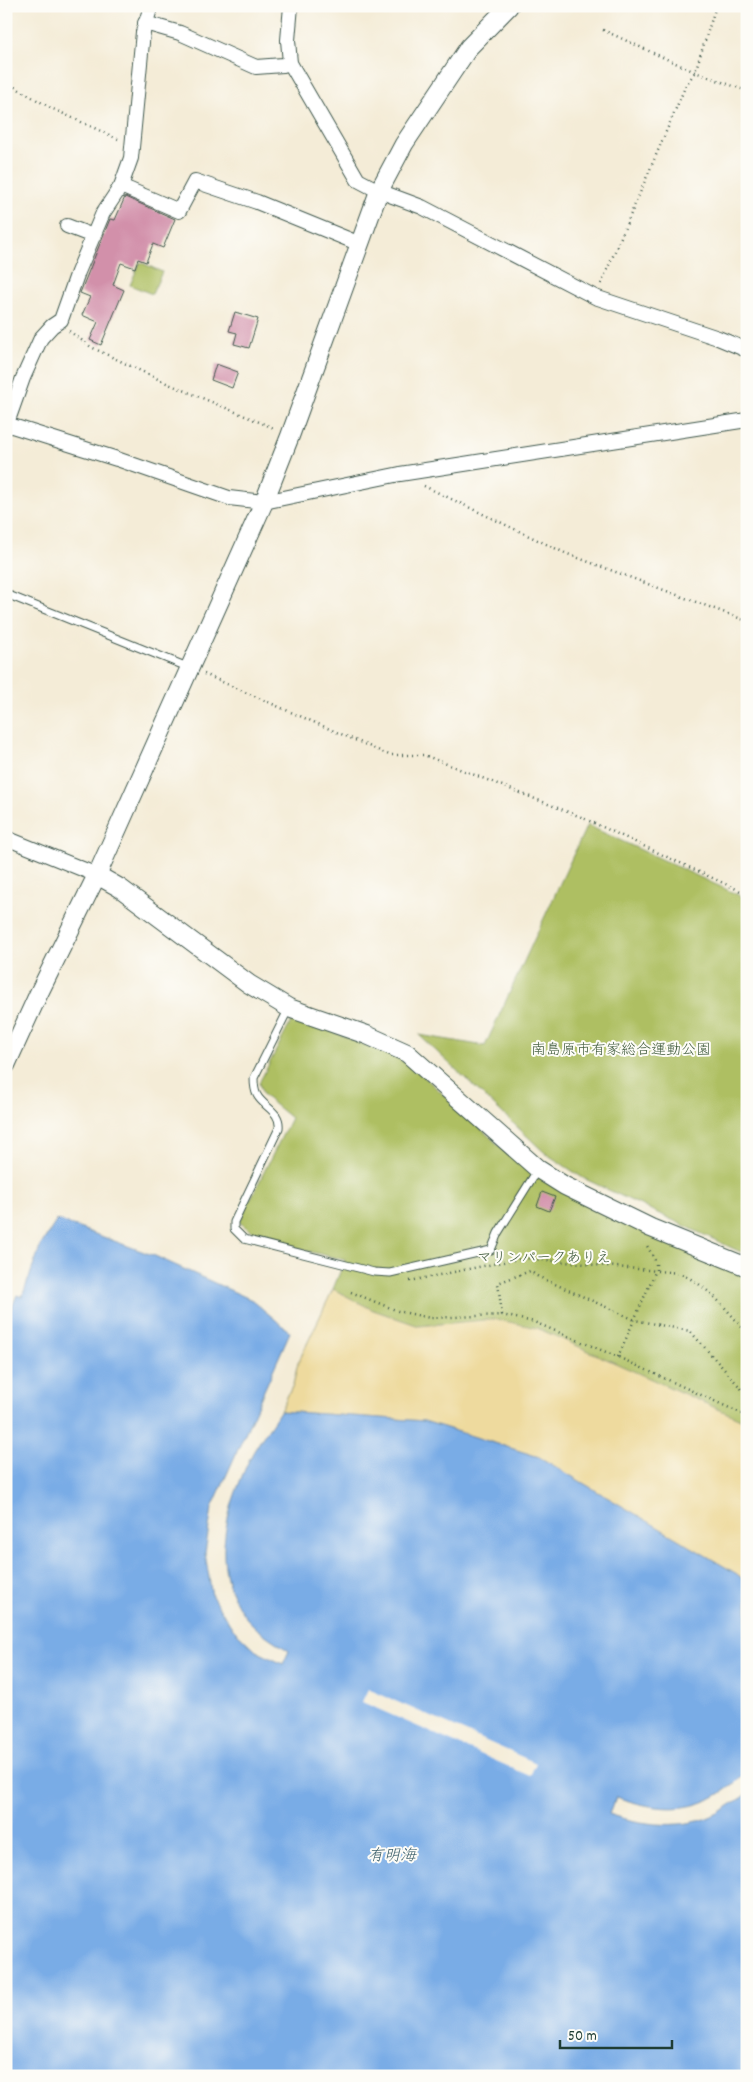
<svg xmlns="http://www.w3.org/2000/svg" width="753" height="2082" viewBox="0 0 753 2082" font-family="Dekko,'Klee One',sans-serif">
<rect width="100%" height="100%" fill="#fdfcf7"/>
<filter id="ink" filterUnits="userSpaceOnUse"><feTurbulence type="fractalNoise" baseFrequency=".02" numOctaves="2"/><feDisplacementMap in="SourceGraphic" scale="10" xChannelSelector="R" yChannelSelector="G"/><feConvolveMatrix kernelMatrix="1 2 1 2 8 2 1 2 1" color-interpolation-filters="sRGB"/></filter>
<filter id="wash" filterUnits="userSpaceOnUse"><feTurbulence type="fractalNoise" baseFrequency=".0096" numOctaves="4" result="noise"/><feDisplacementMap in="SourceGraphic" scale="20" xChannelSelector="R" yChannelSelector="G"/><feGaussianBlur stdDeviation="1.12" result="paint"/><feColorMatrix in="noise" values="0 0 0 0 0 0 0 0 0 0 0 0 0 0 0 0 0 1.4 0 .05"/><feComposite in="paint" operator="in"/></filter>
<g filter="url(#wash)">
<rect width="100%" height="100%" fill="#f4ecd7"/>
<g fill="#aebf62" stroke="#667e4b">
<path d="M140,262L162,272L152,294L130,285Z"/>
<path d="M587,825L747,899V1255L583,1178L545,1153L419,1035L485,1046Z"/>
<path d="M292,1020L329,1030L409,1063L514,1159L747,1275V1422L537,1328L452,1323L419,1326L373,1310L333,1289L345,1260L282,1245L258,1236L239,1222L291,1118L263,1095L259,1083Z"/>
</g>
<path fill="#eeda9e" stroke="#868c69" d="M333,1289L373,1310L419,1326L495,1319L537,1328L747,1422V1583L737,1574L539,1457L424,1421L280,1411L293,1385L298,1363Z"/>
<path fill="#79ace6" stroke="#4c748d" d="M57,1220L155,1256L252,1300L290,1332L212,1508L205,1553L212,1596L233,1629L256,1651L283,1664L289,1651C273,1640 253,1629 242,1612C211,1565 225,1515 246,1467C254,1447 269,1429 280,1411L424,1421L539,1457L737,1574L747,1583V1769C741,1779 734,1784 724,1791C689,1815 655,1810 616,1797L609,1814C641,1825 686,1831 718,1813C728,1807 737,1800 747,1794V2076H6V1321L17,1295L22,1297L41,1245Z"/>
<path fill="#f4ecd7" d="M368,1689L536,1763L530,1776L362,1702Z"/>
<g id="blocks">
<g fill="#d290aa">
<path d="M125,197L175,219L163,248L153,244L146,262L138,259L135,268L121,263L113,285L124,290L101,345L90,340L98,322L82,315L90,297L80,293L110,219L115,220Z"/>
<path d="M235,312L258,319L249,348L234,344L237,333L229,331Z"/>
<path d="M216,364L238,372L232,388L211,380Z"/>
<path d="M542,1192L555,1197L549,1211L537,1206Z"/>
</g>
</g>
</g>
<g filter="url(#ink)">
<use href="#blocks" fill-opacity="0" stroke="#3f574c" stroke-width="1"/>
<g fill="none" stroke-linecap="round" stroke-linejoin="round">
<defs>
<g id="service">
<path d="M6,594L190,668"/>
<path d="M289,1008L254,1078C254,1084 254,1090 257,1095C263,1107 281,1111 279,1128L234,1222V1229L244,1239L374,1272L390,1273L491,1250L498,1233L538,1169"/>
</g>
<g id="minor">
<path d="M291,6L288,40L290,63L358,180L379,191L422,207L595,297L718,338L747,350"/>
<path d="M145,23L180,33L256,67L283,65L290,63"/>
<path d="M121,186L179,211L195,181L257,202L360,244"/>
<path d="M67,226L93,236"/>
<path d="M6,424L117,459L229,498L264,502L400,474L747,420"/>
<path d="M6,426L23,378L41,338L52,326L61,320L78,272L103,213L121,186L131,158L143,32L151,6"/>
<path d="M6,838L97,875"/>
</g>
<g id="tertiary">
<path d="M97,875L120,888L249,984L289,1008L367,1035L407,1053L538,1169L565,1186L651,1228L747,1267"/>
<path d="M6,1065L38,995L97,875L264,502L290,436L379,191L404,144L469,47L509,6"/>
</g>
</defs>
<use href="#service" stroke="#3f574c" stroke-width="9"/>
<use href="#minor" stroke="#3f574c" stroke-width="16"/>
<use href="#tertiary" stroke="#3f574c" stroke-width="20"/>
<g stroke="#3f574c" stroke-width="2.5" stroke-dasharray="1 4" stroke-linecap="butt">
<path d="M603,30L695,72L747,91"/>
<path d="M6,82L51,108L118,139"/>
<path d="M601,284L686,85L695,72L716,6"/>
<path d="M69,331L91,347L164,382L276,429"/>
<path d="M424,486L565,553L747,621"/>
<path d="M204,674L389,755H424L581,817L747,894"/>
<path d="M410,1281L523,1258L679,1273C709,1286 726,1309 747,1333"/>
<path d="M351,1292L398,1311L430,1318L502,1315L534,1322L618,1357L747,1416"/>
<path d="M502,1315L498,1283L530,1271L537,1276L635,1320L690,1331L747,1395"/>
<path d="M618,1357L656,1270V1262L646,1244"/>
</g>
<use href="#service" stroke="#fff" stroke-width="7"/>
<use href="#minor" stroke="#fff" stroke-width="14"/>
<use href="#tertiary" stroke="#fff" stroke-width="18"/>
</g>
</g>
<g text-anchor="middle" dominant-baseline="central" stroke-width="4" stroke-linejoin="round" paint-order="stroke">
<g font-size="15" fill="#435e40" stroke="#fdfcf7">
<text x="621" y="1051">南島原市有家総合運動公園</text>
<text x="544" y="1259">マリンパークありえ</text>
</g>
<g font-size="16" font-style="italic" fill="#3a5e69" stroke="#fdfcf7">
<text x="392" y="1856">有明海</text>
</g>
</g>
<rect width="753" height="2082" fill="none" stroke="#fdfcf7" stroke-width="25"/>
<path d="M560 2040v8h112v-8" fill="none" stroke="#1f3d34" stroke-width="2.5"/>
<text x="568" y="2040" font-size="15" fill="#1f3d34" stroke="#fdfcf7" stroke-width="4" paint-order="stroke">50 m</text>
</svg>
